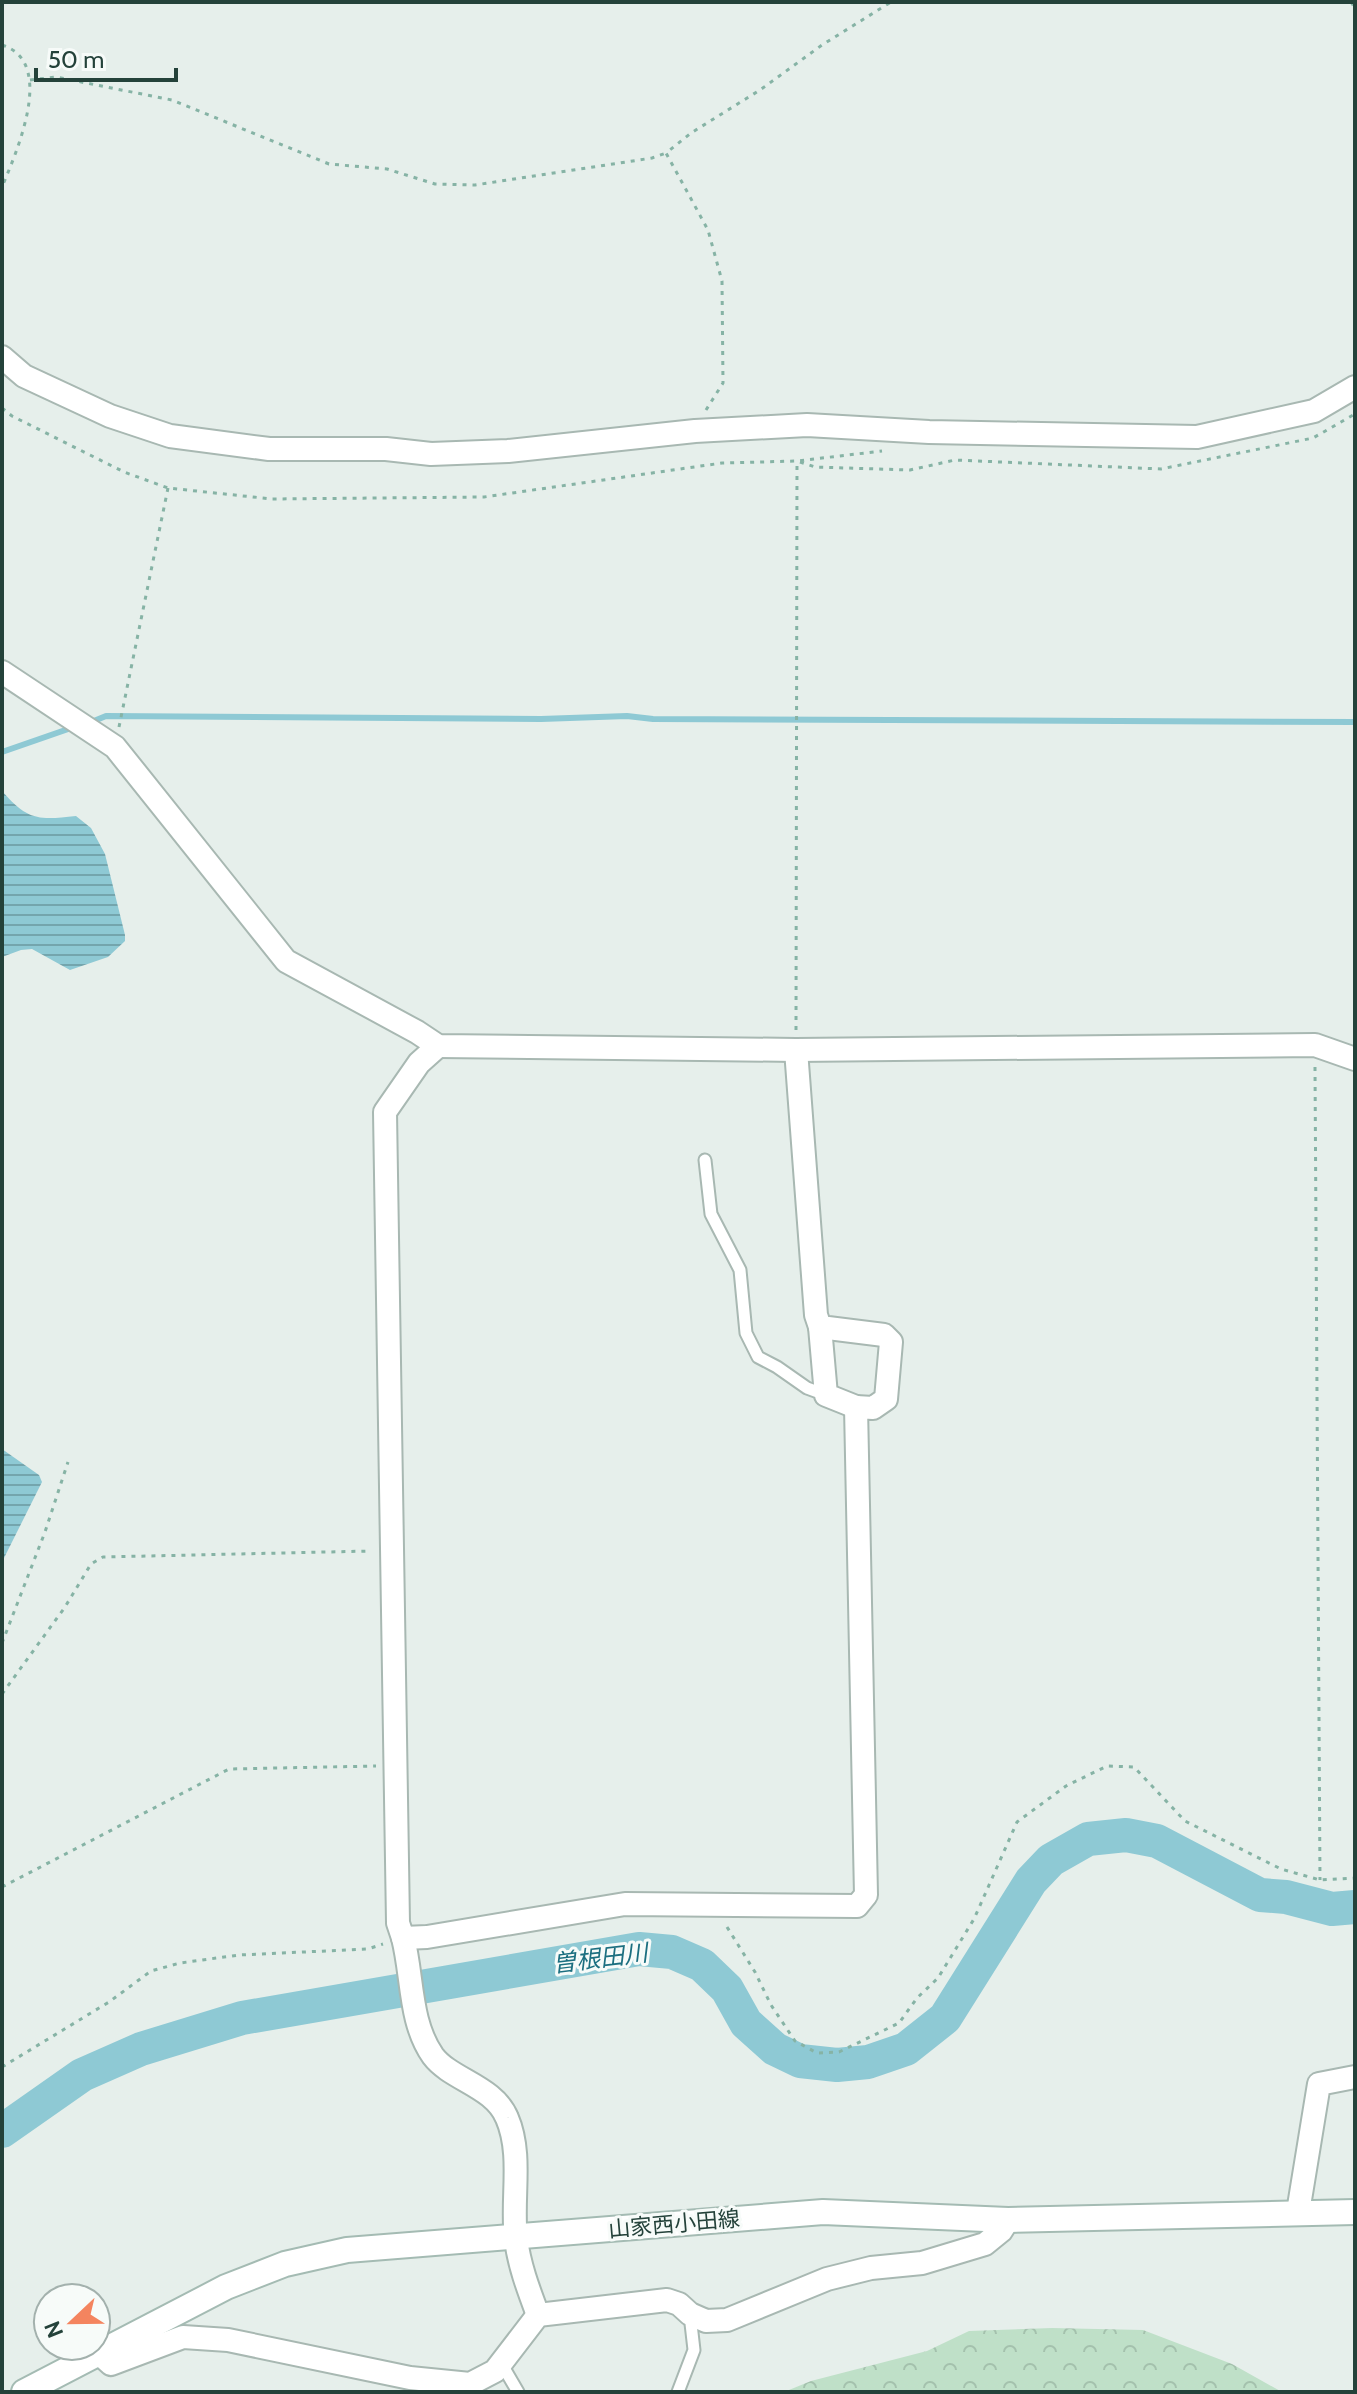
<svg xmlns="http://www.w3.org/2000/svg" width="1357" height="2394" viewBox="0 0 1357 2394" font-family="Cabin,'Noto Sans JP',sans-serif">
<defs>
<pattern id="forest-crowns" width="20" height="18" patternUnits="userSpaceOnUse" patternTransform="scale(2)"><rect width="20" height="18" fill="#bfe0c8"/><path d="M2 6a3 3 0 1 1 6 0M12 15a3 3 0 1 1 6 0" fill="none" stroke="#a4c1ad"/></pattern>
<pattern id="water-rules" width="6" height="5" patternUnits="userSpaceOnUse" patternTransform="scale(2)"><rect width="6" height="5" fill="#8ec9d4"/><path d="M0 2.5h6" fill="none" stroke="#74a5ad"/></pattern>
</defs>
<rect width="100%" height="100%" fill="#e6efeb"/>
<path fill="url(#forest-crowns)" d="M1052,2328L1143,2330L1232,2364L1282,2392H784L811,2381L927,2351L969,2331Z"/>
<g fill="url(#water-rules)">
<path d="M2,791C28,821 39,820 76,816L91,828L105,854L125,935V941L108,957L70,970L32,949L21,950L2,957Z"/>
<path d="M2,1449L39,1475L42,1482L2,1562Z"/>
</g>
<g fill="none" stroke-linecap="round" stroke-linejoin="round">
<g stroke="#8ec9d4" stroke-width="6">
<path d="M89,723L106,716L541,719L627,716L653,719L1355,722"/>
<path d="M2,752L74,727"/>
</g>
<path stroke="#8ec9d4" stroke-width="34" d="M2,2131L82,2075L141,2049L242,2018L639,1949L672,1952L702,1965L727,1989L746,2023L775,2049L800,2061L837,2065L868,2062L906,2049L945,2018L1031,1881L1051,1860L1088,1839L1126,1835L1157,1841L1260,1895L1286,1897L1332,1909L1355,1907"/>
<defs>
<g id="lane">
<path d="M705,1160L711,1214L740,1270L746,1333L758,1357L777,1367L807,1388L826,1395"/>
<path d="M501,2363L518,2392"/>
<path d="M678,2392L694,2350L690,2315"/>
</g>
<g id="street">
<path d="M2,357L24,376L110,416L170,436L269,449H386L431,454L508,451L695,431L807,425L929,432L1197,437L1314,411L1355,387"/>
<path d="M2,672L115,747L286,961L417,1032L438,1046L796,1050L1315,1045L1355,1059"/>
<path d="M438,1046L419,1063L385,1112L398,1923L403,1938L427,1937L625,1904L857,1906L866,1895L856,1407L873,1408L886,1399L891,1342L884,1335L820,1327L816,1315L796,1050"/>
<path d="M820,1327L826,1395L856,1407"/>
<path d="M403,1938C413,1977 409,2022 433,2056C451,2080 494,2086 507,2118C523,2155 511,2200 516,2239C519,2265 529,2291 538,2315"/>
<path d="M1298,2212L1319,2084L1355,2077"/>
<path d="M101,2355L111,2364L183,2337L228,2340L410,2378L470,2384L495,2371L538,2315L667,2300L679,2304L690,2314L706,2321L727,2320L827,2279L871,2268L922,2263L985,2244L1001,2231L1008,2220"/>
</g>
<path id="secondary" d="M24,2392L226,2287L285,2264L347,2250L823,2212L1008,2220L1355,2212"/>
</defs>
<use href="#lane" stroke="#a8b8b2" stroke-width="15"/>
<use href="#street" stroke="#a8b8b2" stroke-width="26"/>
<use href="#secondary" stroke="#a4bbb3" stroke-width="28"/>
<g stroke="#86b3a5" stroke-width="3" stroke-dasharray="4 6" stroke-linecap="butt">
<path d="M1351,2L1355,8"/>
<path d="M2,45C57,62 16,153 2,187"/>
<path d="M30,80L56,77L172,100L329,164L387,169L435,184L475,185L652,158L666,153"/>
<path d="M2,408L12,416L124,472L168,488L272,499L484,497L722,463L797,461L882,451"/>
<path d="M706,410L723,383L722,281L708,230L666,153L691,133L760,90L822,45L891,2"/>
<path d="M800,462L815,467L910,470L955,460L1161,469L1313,438L1355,414"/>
<path d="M119,727L168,488"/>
<path d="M796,1030L797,462"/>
<path d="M1315,1067L1320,1880"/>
<path d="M2,1643L45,1532L68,1462"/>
<path d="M2,1694L65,1607L91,1564L103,1557L371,1551"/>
<path d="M2,1887L229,1769L376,1766"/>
<path d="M727,1927L755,1972L771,2005L795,2041L817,2053L839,2052L899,2023L917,1998L938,1978L974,1919L1017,1822L1066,1786L1107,1766L1134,1767L1185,1821L1281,1869L1320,1880L1355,1878"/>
<path d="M2,2067L109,2002L151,1971L180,1963L239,1955L368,1949L383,1944"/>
</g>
<use href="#lane" stroke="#fff" stroke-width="11"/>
<use href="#street" stroke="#fff" stroke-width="22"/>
<use href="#secondary" stroke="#fff" stroke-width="24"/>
</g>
<g text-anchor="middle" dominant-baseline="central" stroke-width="6" stroke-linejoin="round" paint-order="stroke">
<g font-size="22" fill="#24423a" stroke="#f7fbf9">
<text transform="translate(674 2224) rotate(-5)">山家西小田線</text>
</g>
<g font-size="24" font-style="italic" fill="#1c6f80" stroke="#f7fbf9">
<text transform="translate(600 1958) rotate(-7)">曽根田川</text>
</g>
</g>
<rect width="1357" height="2394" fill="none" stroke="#24423a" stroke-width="8"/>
<g transform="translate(72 2322) rotate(248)"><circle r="38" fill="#f7fbf9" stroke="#a3b1ad" stroke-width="2"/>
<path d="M0-6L14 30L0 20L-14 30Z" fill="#f4845f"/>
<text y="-12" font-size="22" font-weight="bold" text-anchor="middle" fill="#24423a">N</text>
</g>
<path d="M36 68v12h140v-12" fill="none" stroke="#24423a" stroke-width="4"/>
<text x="48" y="68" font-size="24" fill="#24423a" stroke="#f7fbf9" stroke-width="6" paint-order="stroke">50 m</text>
</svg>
